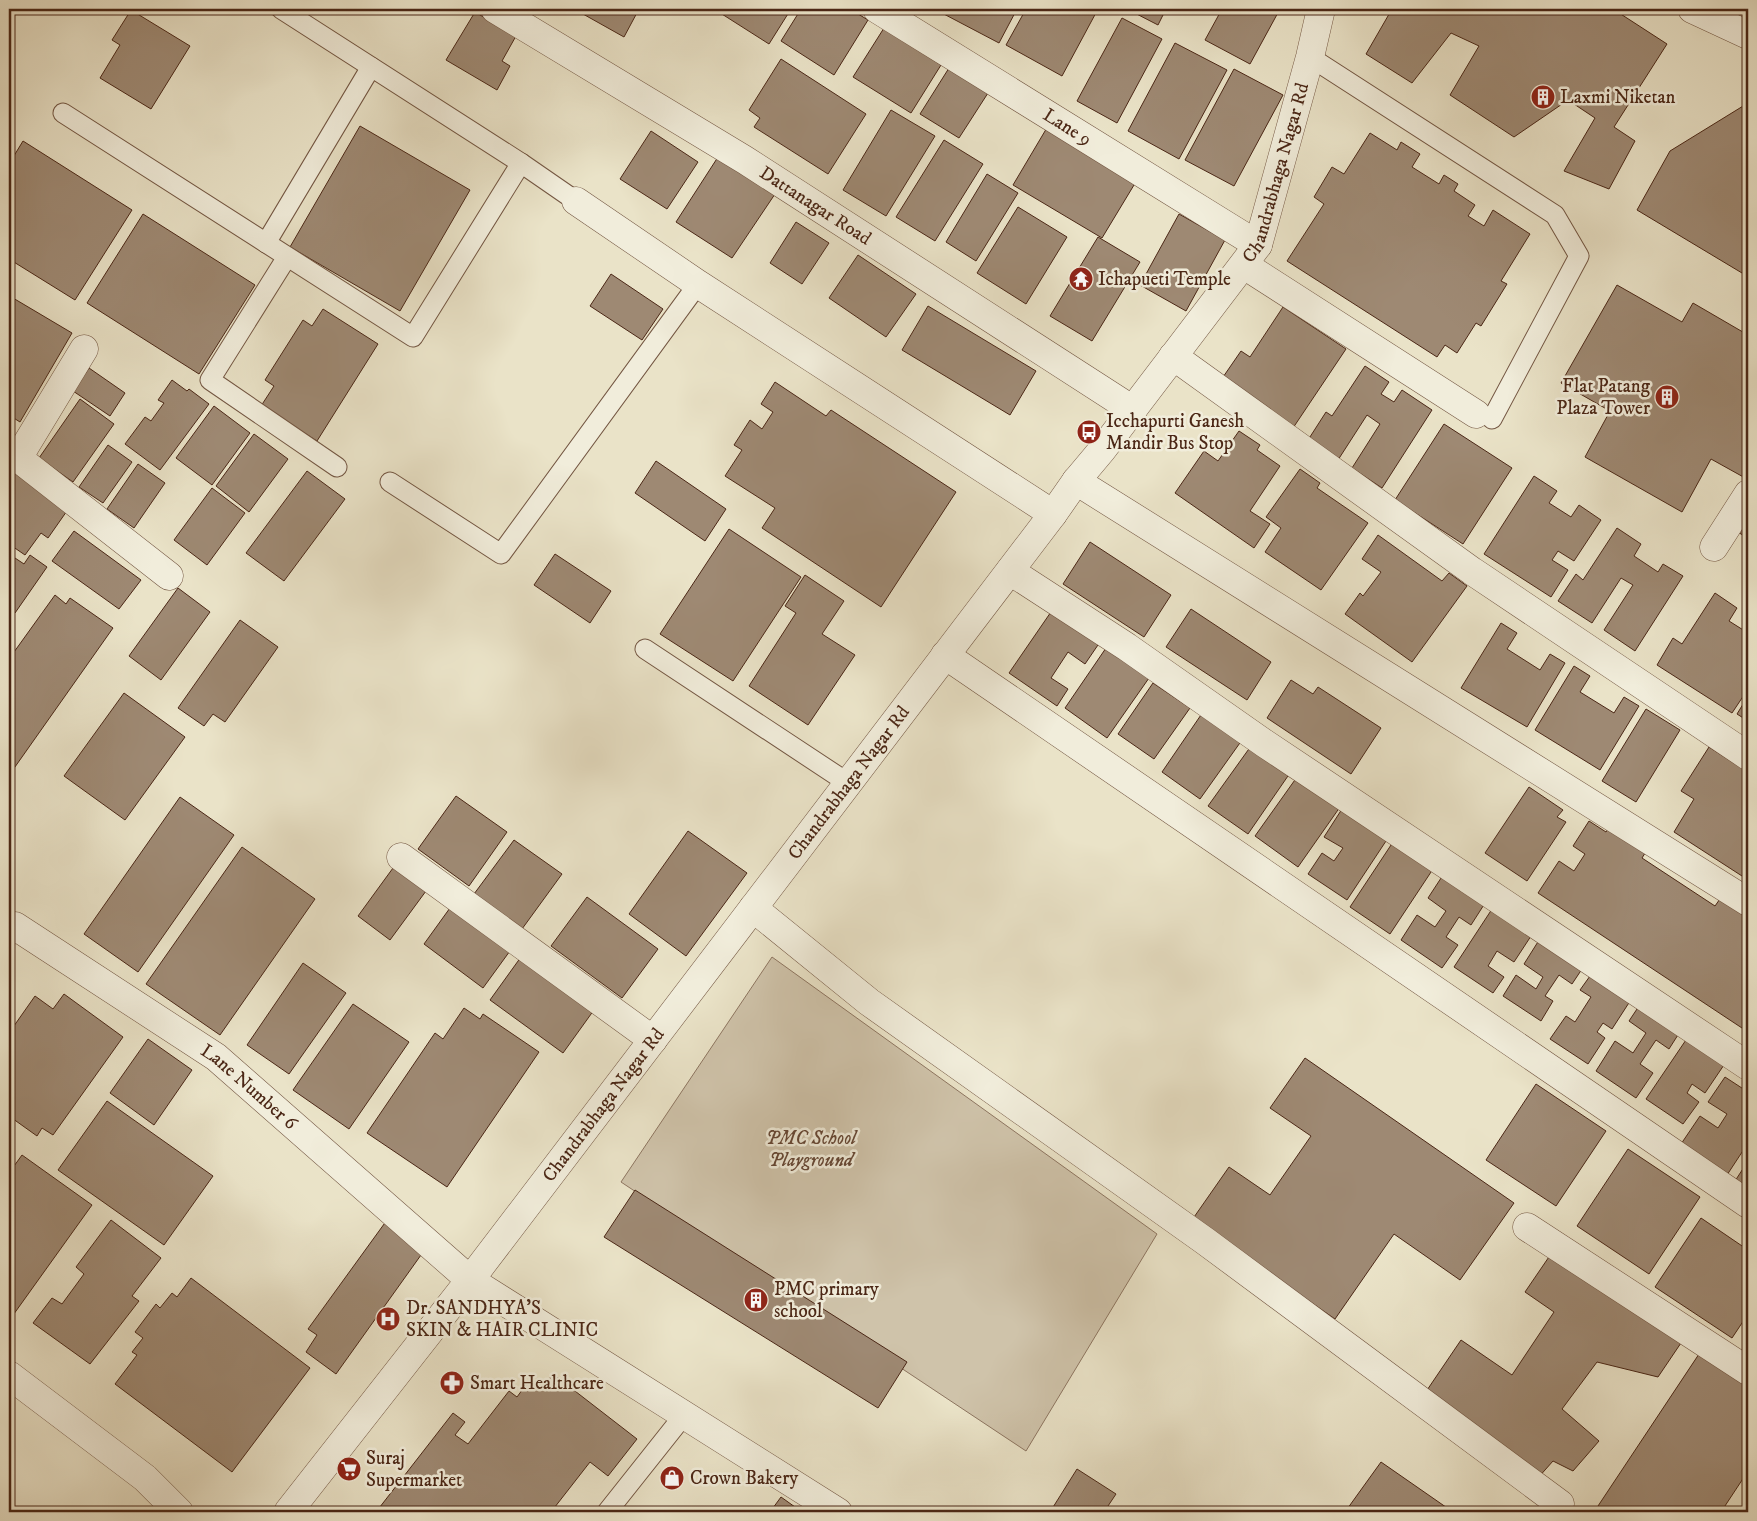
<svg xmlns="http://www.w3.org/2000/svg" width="1757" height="1521" viewBox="0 0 1757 1521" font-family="'IM FELL DW Pica',serif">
<rect width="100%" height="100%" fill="#eae3c8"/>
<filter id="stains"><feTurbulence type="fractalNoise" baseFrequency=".004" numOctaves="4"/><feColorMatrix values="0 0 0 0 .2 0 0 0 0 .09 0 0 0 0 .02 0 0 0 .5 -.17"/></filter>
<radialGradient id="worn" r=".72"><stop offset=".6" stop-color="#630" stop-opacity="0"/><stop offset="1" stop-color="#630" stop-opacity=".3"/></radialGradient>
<path fill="#cfc3aa" stroke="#8d7560" d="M772,957L1157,1234L1026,1451L621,1182Z"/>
<g fill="#9e8973" stroke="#4b2716">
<path d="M585,9H639L624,37L583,14Z"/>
<path d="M714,9H791L769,44Z"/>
<path d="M801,9H850L868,20L834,75L781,41Z"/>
<path d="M942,9H1017L999,43L940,12Z"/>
<path d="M1026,9H1098L1062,76L1006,45Z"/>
<path d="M1127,9H1166L1158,25Z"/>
<path d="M1222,9H1280L1250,64L1205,40Z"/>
<path d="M1392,9H1428L1437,13L1440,9H1613L1667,44L1614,127L1635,141L1609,189L1564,171L1595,118L1568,100L1514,137L1450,95L1479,46L1451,33L1412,83L1366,54Z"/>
<path d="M131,10L190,46L151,109L100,78L120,45L112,40Z"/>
<path d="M475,12L516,36L502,61L510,66L497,90L446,60Z"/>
<path d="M1122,18L1162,39L1117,123L1077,101Z"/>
<path d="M884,28L941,65L911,113L853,77Z"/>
<path d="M1175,43L1227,70L1179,159L1128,131Z"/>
<path d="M781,59L866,114L828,174L754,127L760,118L749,110Z"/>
<path d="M949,68L988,93L959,138L920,114Z"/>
<path d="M1234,69L1283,95L1234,186L1185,160Z"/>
<path d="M1748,103V262L1742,273L1637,210L1670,151Z"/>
<path d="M891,110L935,136L886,216L843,190Z"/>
<path d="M360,126L470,190L400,311L290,247Z"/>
<path d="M1048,126L1137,180L1102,238L1013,185Z"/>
<path d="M651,131L698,162L667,209L620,179Z"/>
<path d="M1370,133L1397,150L1401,142L1420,154L1412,167L1439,184L1444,175L1458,184L1454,191L1475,205L1468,216L1484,226L1493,210L1530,234L1501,281L1507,284L1481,326L1476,323L1457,353L1445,345L1437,357L1287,261L1324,204L1314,197L1332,167L1344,174Z"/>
<path d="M944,140L983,164L935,241L896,217Z"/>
<path d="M23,141L132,210L75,300L9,259V164Z"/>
<path d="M718,157L775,194L732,258L676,222Z"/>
<path d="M987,174L1018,193L976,261L946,242Z"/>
<path d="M1018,207L1067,237L1026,304L977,273Z"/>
<path d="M143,214L255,285L199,374L87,303Z"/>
<path d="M1179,214L1225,240L1186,311L1140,285Z"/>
<path d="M796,222L829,243L802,284L770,263Z"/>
<path d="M1098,237L1140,262L1092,341L1050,316Z"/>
<path d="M858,255L916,294L886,337L829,298Z"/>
<path d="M611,274L663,309L642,340L590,306Z"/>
<path d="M1617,285L1682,322L1693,303L1748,335V477L1747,479L1711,459L1682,512L1585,457L1610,411L1561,383Z"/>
<path d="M13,298L72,333L20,422L9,415V305Z"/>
<path d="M928,306L1036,371L1010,415L902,350Z"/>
<path d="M1283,307L1346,349L1293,428L1221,380L1241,351L1250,357Z"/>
<path d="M323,309L378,344L317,441L261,406L274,386L265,380L303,320L312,326Z"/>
<path d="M1365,366L1389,382L1381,394L1394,402L1402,390L1432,410L1382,488L1352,468L1380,424L1367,415L1338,460L1308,440L1326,412L1332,416Z"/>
<path d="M89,368L125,393L110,416L73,391Z"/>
<path d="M172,380L187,391L189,389L209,404L160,470L125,444L145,417L151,421L164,403L158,400Z"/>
<path d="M775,382L826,416L831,410L956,492L881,607L762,528L775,508L725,476L742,450L734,445L750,420L762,429L773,412L761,404Z"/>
<path d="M80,399L114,424L73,482L39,458Z"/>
<path d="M214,406L250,433L212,485L176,458Z"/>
<path d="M1444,424L1512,468L1463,544L1395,500Z"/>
<path d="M1239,431L1260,445L1257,450L1280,466L1250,511L1270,524L1254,548L1175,493L1204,451L1218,461Z"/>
<path d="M254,434L288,459L249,512L216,486Z"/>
<path d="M108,445L132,462L103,503L79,487Z"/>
<path d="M656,461L726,509L705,541L635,493Z"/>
<path d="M138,464L165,483L134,528L107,509Z"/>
<path d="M9,466L69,508L48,538L41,533L25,555L9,544Z"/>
<path d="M1300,469L1320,483L1317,488L1368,523L1321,590L1265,552L1281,528L1266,517Z"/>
<path d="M307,471L345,499L284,581L246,553Z"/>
<path d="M1534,476L1557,491L1549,503L1571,517L1579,505L1601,520L1574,561L1558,551L1552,560L1568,570L1551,597L1484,554Z"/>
<path d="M212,488L245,513L207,565L174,540Z"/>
<path d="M1748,503V538L1734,530Z"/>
<path d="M1617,528L1641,544L1634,556L1658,572L1663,564L1683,576L1635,651L1604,630L1633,585L1621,578L1592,623L1558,601L1576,574L1583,580Z"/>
<path d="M729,529L801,577L733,681L660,634Z"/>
<path d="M74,531L141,580L119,609L52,561Z"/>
<path d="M1378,535L1442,581L1449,573L1467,586L1412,662L1345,614L1360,593L1363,596L1381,572L1362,559Z"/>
<path d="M1090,542L1171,595L1144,637L1063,584Z"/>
<path d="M9,554L24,564L30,555L47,567L15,613L9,609Z"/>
<path d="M555,554L611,591L590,623L534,585Z"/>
<path d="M805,575L844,601L822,634L855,655L808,725L749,686L796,613L785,606Z"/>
<path d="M178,588L210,612L161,680L129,656Z"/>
<path d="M1715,593L1737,608L1729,621L1748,633V689L1732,713L1657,665L1673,638L1682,644Z"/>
<path d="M55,595L66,604L70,598L113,628L10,774L9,773V659Z"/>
<path d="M1053,609L1100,642L1085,664L1068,652L1051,678L1068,689L1057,706L1009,673Z"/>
<path d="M1191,609L1271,662L1247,700L1166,647Z"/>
<path d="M240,620L278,647L225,722L213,714L204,726L178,708Z"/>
<path d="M1501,623L1517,633L1507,649L1540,670L1550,654L1565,663L1527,727L1461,688Z"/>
<path d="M1106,648L1149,678L1107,738L1065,708Z"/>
<path d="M1574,666L1590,676L1580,692L1614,713L1624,697L1639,706L1600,770L1535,730Z"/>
<path d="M1291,680L1313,694L1318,687L1381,728L1351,774L1267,718Z"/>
<path d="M1153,683L1190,708L1154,759L1118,734Z"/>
<path d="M124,693L185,737L125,820L64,776Z"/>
<path d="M1748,696V721L1737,714Z"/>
<path d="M1646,709L1680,730L1636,802L1602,781Z"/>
<path d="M1203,712L1242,740L1200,799L1162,772Z"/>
<path d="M1251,746L1290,773L1248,834L1208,806Z"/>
<path d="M1709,747L1748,772V867L1742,876L1674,832L1694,799L1681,791Z"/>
<path d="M1297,777L1340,807L1298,867L1255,836Z"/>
<path d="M1529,787L1563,810L1557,817L1566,822L1527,881L1485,853Z"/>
<path d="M456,796L507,832L469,886L418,849Z"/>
<path d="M180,797L234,835L138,972L84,934Z"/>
<path d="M1342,809L1388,838L1347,900L1308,874L1322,853L1334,861L1343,848L1324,837Z"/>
<path d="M1589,821L1606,832L1610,826L1647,850L1642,858L1715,906L1722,896L1748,913V1032L1538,893L1559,861L1574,871L1585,854L1573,846Z"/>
<path d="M688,831L747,873L686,956L629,914Z"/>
<path d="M1395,839L1435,866L1390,934L1350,907Z"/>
<path d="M514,840L562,874L522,929L474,894Z"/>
<path d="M242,847L315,899L220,1035L146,984Z"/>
<path d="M393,868L426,891L390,940L358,916Z"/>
<path d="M1445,872L1487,900L1471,925L1459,917L1446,937L1458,945L1442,968L1401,940L1417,915L1435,927L1446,911L1428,898Z"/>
<path d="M587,897L658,949L622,998L551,946Z"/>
<path d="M455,901L515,944L483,988L424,944Z"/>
<path d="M1494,906L1533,933L1514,962L1497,951L1488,966L1504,977L1493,993L1454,967Z"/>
<path d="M1541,937L1584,966L1572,984L1559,975L1545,996L1553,1001L1541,1021L1503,996L1516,975L1536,989L1543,977L1524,964Z"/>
<path d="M526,950L599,1003L563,1053L490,1000Z"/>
<path d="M303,963L346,993L289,1074L247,1045Z"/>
<path d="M1595,969L1634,995L1612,1029L1603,1023L1597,1032L1605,1038L1588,1064L1550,1039L1566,1016L1575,1022L1591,997L1580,990Z"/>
<path d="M64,994L123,1037L53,1135L42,1128L37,1136L9,1116V1033L35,996L53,1009Z"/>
<path d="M1643,1000L1683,1027L1669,1049L1656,1040L1640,1064L1653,1073L1636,1098L1596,1071L1615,1041L1633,1053L1646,1033L1629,1021Z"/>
<path d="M353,1004L409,1042L349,1129L293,1090Z"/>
<path d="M464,1008L480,1019L483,1014L539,1052L447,1187L367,1133L435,1033L443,1039Z"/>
<path d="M1690,1034L1728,1059L1705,1093L1692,1084L1687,1093L1699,1102L1683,1124L1646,1099Z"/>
<path d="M148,1039L192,1070L154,1125L110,1093Z"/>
<path d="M1305,1058L1514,1203L1460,1280L1394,1234L1335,1319L1192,1220L1229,1167L1270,1195L1311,1136L1270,1108Z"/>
<path d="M1725,1077L1748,1092V1143L1727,1175L1681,1144L1700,1116L1718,1128L1727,1114L1708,1102Z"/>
<path d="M1536,1084L1606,1131L1556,1206L1486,1160Z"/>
<path d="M107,1101L213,1176L164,1245L58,1170Z"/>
<path d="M1628,1149L1700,1197L1649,1274L1577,1226Z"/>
<path d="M22,1155L92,1205L11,1318L9,1316V1173Z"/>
<path d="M1748,1161V1190L1735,1181Z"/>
<path d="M635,1190L907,1362L878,1408L604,1237Z"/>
<path d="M1701,1218L1748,1250V1314L1732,1338L1655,1287Z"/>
<path d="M111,1220L161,1258L132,1296L139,1301L90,1364L33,1323L52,1298L62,1304L84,1274L76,1267Z"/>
<path d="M387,1220L426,1248L336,1374L306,1352L317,1335L308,1329Z"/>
<path d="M1553,1251L1683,1340L1658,1377L1597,1362L1562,1409L1599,1441L1573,1471L1553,1461L1537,1479L1421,1399L1461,1340L1512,1375L1554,1312L1525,1292Z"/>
<path d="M191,1278L310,1368L232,1472L115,1384L137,1355L132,1352L143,1338L135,1332L156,1304L160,1308L172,1293L177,1297Z"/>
<path d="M1703,1348L1748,1378V1471L1721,1512H1594Z"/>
<path d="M553,1374L637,1439L608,1476L590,1462L551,1512H376L453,1413L465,1422L455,1435L468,1444L509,1391L517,1397L528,1382L540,1391Z"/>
<path d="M1381,1462L1453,1512H1345Z"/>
<path d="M1077,1469L1116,1494L1104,1512H1050Z"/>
<path d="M781,1497L802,1512H770Z"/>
</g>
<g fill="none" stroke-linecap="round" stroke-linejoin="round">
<defs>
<g id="service">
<path d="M281,9L521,163L576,201"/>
<path d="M1310,57L1555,215L1579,256L1492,419"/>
<path d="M63,113L413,337L521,163"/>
<path d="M266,243L371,67"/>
<path d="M287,257L210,380L337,467"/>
<path d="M390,482L501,554L698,284"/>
<path d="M645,649L848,783"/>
<path d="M607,1512L684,1415"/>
</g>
<g id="minor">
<path id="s1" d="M495,9L745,160L1133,410"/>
<path id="s2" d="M877,9L1258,245"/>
<path d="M1692,9L1748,35"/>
<path d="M576,201L698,284L1053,514"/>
<path d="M1244,265L1476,414"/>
<path d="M1173,356L1472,571L1748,756"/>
<path d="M9,451L169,576"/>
<path d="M18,458L84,349"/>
<path d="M1076,481L1748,902"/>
<path d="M1714,547L1748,494"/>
<path d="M1010,571L1127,647L1264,743L1748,1066"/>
<path d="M945,655L1748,1204"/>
<path d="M401,857L653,1040"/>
<path d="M753,908L869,1002L1205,1241L1560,1504"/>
<path id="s3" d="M9,931L15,926L216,1057L470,1280"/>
<path d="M1527,1227L1748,1371"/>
<path d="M9,1375L145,1478L179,1512"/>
</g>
<g id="tertiary">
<path d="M470,1280L838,1512"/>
<path id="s4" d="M288,1512L470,1280L1053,514L1076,481L1102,450L1258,245L1310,57L1321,9"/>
</g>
</defs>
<use href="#service" stroke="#735642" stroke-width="21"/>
<use href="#minor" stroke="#735642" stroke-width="29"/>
<use href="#tertiary" stroke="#735642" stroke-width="29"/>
<use href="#service" stroke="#f1eddb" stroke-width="19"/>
<use href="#minor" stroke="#f1eddb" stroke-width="28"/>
<use href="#tertiary" stroke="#f1eddb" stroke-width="28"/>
</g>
<defs>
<symbol id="building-disc" viewBox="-11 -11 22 22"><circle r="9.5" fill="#8f2418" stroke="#f1eddb"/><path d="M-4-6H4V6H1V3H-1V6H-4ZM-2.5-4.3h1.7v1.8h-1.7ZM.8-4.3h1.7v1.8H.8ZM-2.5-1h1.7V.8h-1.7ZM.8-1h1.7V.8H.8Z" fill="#fff"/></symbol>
<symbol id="temple-disc" viewBox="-11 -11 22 22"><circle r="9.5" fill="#8f2418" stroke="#f1eddb"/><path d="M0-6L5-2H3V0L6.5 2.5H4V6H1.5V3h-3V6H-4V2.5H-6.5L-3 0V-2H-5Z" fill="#fff"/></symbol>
<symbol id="bus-disc" viewBox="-11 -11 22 22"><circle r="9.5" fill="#8f2418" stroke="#f1eddb"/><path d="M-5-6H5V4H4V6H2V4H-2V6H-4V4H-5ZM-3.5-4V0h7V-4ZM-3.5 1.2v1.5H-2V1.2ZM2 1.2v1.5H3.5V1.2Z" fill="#fff"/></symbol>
<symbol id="hospital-disc" viewBox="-11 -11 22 22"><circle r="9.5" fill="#8f2418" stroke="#f1eddb"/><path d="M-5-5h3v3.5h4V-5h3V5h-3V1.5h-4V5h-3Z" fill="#fff"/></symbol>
<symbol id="pharmacy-disc" viewBox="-11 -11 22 22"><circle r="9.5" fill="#8f2418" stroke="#f1eddb"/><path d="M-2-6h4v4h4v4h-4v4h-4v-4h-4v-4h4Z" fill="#fff"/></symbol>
<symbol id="supermarket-disc" viewBox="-11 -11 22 22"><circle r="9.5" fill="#8f2418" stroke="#f1eddb"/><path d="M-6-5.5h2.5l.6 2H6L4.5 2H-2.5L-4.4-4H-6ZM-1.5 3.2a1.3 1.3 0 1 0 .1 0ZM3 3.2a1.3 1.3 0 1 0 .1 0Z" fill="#fff"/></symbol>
<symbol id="shop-disc" viewBox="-11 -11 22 22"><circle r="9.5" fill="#8f2418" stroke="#f1eddb"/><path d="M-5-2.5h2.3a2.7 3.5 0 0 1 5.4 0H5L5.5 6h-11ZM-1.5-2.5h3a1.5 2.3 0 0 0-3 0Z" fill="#fff"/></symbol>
</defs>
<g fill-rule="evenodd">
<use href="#building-disc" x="1529" y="83" width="28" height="28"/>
<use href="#temple-disc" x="1067" y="265" width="28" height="28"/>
<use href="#building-disc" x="1653" y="383" width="28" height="28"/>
<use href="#bus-disc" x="1075" y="418" width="28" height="28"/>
<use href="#building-disc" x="742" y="1286" width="28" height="28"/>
<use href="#hospital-disc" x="374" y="1305" width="28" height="28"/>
<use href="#pharmacy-disc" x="438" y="1369" width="28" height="28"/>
<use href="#supermarket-disc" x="335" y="1455" width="28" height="28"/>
<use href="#shop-disc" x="658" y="1464" width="28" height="28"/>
</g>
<g text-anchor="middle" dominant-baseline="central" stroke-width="5" stroke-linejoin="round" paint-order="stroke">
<g font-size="19" fill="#4b2716" stroke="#f1eddb" text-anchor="start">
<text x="1560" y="97">Laxmi Niketan</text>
<text x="1098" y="279">Ichapueti Temple</text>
<text x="1650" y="386" text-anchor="end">Flat Patang<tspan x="1650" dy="22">Plaza Tower</tspan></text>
<text x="1106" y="421">Icchapurti Ganesh<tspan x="1106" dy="22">Mandir Bus Stop</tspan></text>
<text x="774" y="1289">PMC primary<tspan x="774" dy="22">school</tspan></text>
<text x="406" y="1308">Dr. SANDHYA'S<tspan x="406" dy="22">SKIN &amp; HAIR CLINIC</tspan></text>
<text x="470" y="1383">Smart Healthcare</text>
<text x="366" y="1458">Suraj<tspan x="366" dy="22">Supermarket</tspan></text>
<text x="690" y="1478">Crown Bakery</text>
</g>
<g font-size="19" fill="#4b2716" stroke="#f1eddb">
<text stroke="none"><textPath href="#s2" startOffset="224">Lane 9</textPath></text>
<text stroke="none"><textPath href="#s4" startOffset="1670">Chandrabhaga Nagar Rd</textPath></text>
<text stroke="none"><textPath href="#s1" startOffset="376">Dattanagar Road</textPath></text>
<text stroke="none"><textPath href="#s4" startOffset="920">Chandrabhaga Nagar Rd</textPath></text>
<text stroke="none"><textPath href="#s3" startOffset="292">Lane Number 6</textPath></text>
<text stroke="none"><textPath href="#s4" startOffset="515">Chandrabhaga Nagar Rd</textPath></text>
</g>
<g font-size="19" font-style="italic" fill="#654634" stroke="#f1eddb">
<text x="811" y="1138">PMC School<tspan x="811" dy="22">Playground</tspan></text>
</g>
</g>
<rect width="1757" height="1521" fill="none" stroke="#eae3c8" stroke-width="30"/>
<rect x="10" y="10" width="1737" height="1501" fill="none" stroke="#4b2716" stroke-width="2.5"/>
<rect x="15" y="15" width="1727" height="1491" fill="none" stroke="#4b2716"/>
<rect width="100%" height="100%" filter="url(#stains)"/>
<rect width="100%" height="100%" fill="url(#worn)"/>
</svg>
